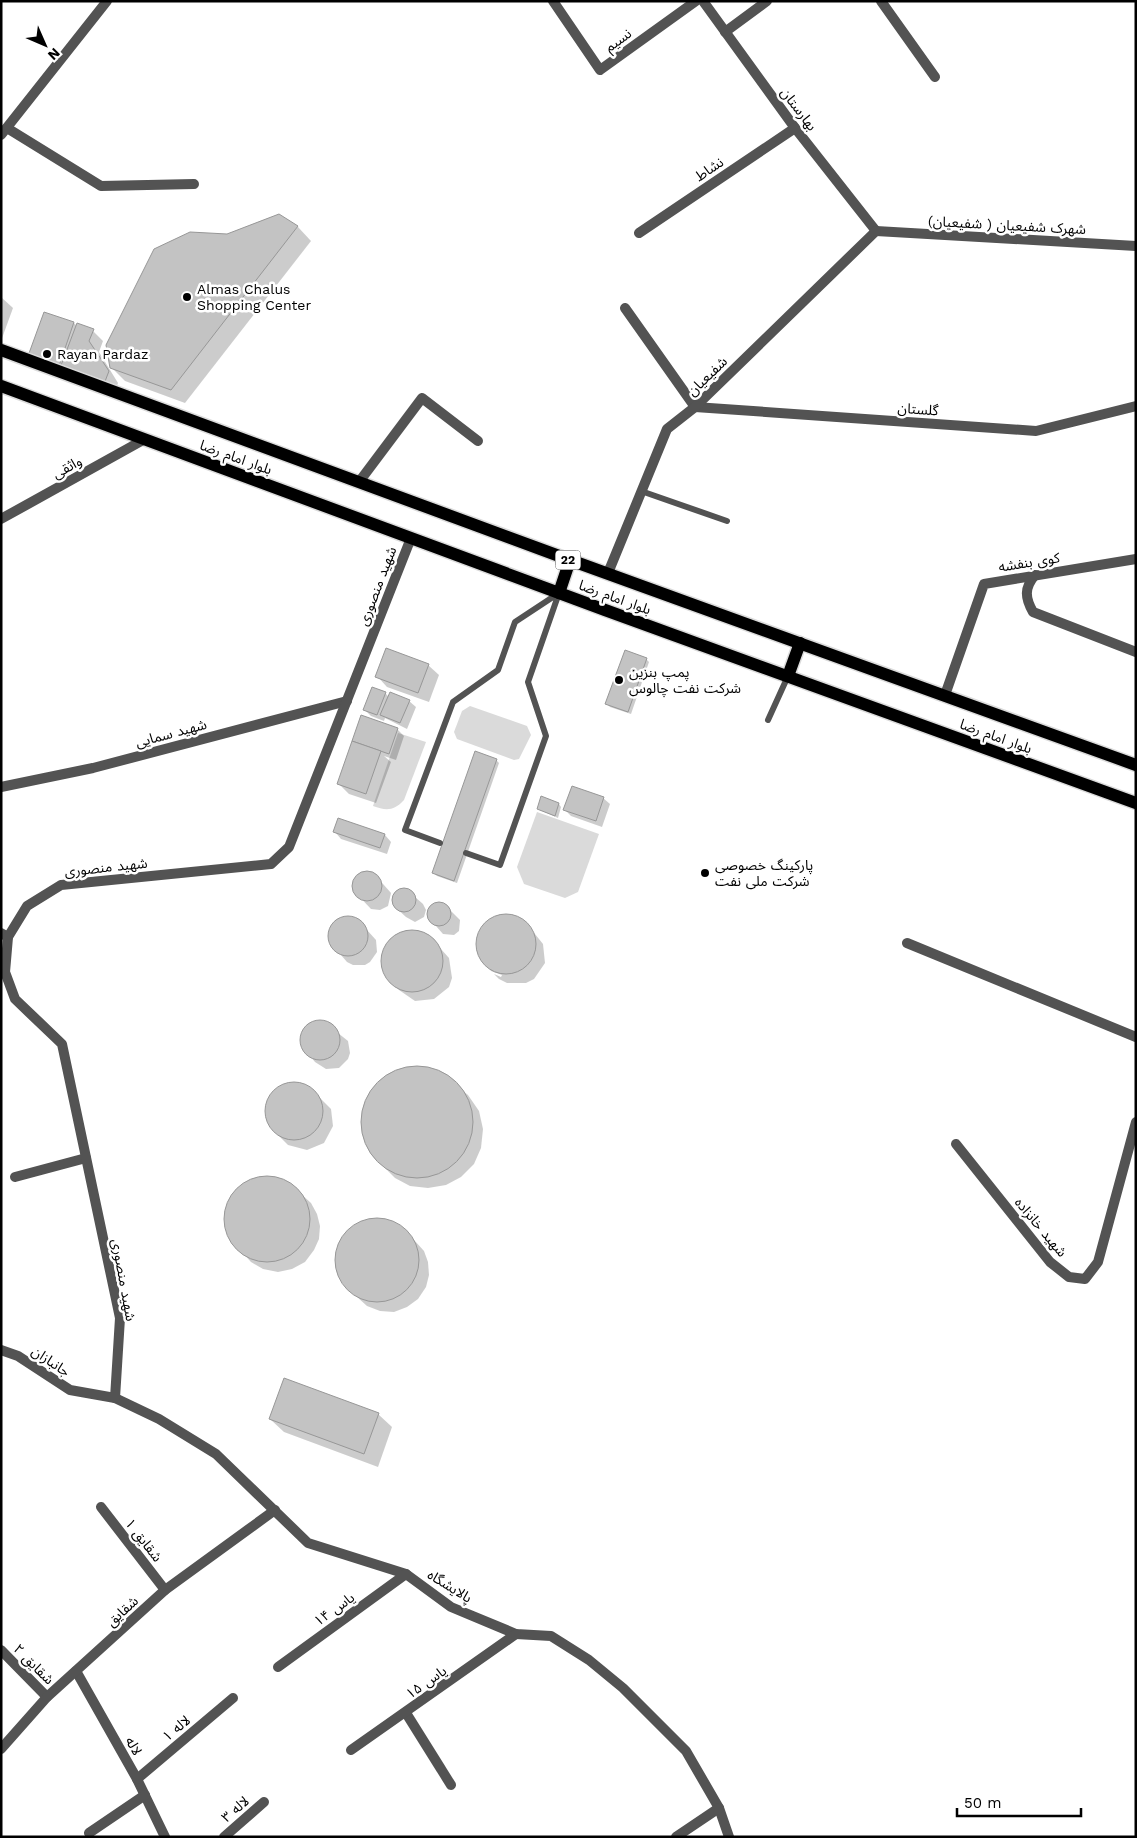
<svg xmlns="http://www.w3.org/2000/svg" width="1137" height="1838" viewBox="0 0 1137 1838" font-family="'Work Sans','Noto Sans Arabic',sans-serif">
<rect width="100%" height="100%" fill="#fff"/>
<g fill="#dadada">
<path d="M470,706L527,726L531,735L519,759L514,760L457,739L454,732L462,711Z"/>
<path d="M398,733L426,742L404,800C394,811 386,811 373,806Z"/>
<path d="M537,812L599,834L578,892L565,898L524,884L517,867Z"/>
</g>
<g fill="#0003">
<path d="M279,216L298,227L311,241L185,403L125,381L111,367L227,236Z"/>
<path d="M1,297L13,308L1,341Z"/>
<path d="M74,323L77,326L93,331L103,341L99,352L118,383L114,394L40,366Z"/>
<path d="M646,659L649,662L631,714L610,707L607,704Z"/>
<path d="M428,665L439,675L429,702L387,687L377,676Z"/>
<path d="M385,693L389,697L409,701L416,707L407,729L385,718L384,721L371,716L365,710Z"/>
<path d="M397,729L404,736L396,760L384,756L391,762L376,803L349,794L339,784Z"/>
<path d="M496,760L499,763L457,883L437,876L434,873Z"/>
<path d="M603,798L610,804L602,827L571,816L565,810Z"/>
<path d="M559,804L561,807L558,818L538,809Z"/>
<path d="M335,832L385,835L391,842L387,854L341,839Z"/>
<path d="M364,873L376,876L391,893L388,906L380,910L371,909L354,891L356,877Z"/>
<path d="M406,889L423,904L426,910L424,917L415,922L406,917L395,907L393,900L399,891Z"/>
<path d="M436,903L444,904L460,920L459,931L454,935L443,934L428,917L430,907Z"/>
<path d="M509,915L519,918L527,924L543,944L545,963L534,979L526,983H507L499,979L494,974L501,977L502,975L491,971L477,952L478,934L483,926L499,916Z"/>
<path d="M344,918L357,919L376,940L377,952L370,962L365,965H353L347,962L329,941V935L334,924Z"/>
<path d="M414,932L432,939L449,958L452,978L449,987L434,999L415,1001L399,990L389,979L384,971V952L396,937Z"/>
<path d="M323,1021L348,1041L350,1053L348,1059L339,1068L326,1069L315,1062L301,1045L303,1032L312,1023Z"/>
<path d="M423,1067L441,1073L468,1095L479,1111L483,1129L481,1148L474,1164L461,1177L446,1185L428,1188L410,1186L395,1178L371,1154L364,1138L362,1120L365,1102L374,1087L388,1075L405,1068Z"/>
<path d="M300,1083L308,1086L331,1109L333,1126L324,1143L307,1150L288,1145L277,1134L267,1118L269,1099L275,1091L283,1086Z"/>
<path d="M267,1177L279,1179L290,1184L311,1203L317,1214L320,1226L319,1239L314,1250L305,1262L292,1269L278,1272L263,1269L251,1262L231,1240L225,1226L226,1212L230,1198L240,1187L252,1179Z"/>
<path d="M371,1220H383L395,1223L405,1230L424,1251L428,1262L429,1275L426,1287L418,1299L407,1307L394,1312L380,1311L367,1306L345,1286L339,1273L337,1259L339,1245L347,1234L357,1224Z"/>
<path d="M378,1414L392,1427L378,1467L284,1432L270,1419Z"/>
</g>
<g fill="#c3c3c3" stroke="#979797">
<path d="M279,214L298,226L171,390L110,368L106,345L154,249L190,232L227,234Z"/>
<path d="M44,312L74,322L59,366L28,356Z"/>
<path d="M77,323L94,329L89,341L109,371L104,384L60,368Z"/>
<path d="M386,648L429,664L418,693L375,677Z"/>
<path d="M625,650L647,658L628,712L605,704Z"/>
<path d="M372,687L386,692L377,715L363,710Z"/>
<path d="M390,692L410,700L400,723L380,715Z"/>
<path d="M361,715L398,728L389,754L352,741Z"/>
<path d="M352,741L381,751L366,794L337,784Z"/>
<path d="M475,751L497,759L454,881L432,873Z"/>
<path d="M572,786L604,797L596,821L563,810Z"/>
<path d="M541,796L559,803L555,816L537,809Z"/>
<path d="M338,818L385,834L380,848L333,832Z"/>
<circle cx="367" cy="886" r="15"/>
<circle cx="404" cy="900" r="12"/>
<circle cx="439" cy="914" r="12"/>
<circle cx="506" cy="944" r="30"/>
<circle cx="348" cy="936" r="20"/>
<circle cx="412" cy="961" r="31"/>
<circle cx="320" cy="1040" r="20"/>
<circle cx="417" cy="1122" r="56"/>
<circle cx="294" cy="1111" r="29"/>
<circle cx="267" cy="1219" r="43"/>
<circle cx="377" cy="1260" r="42"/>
<path d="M284,1378L379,1413L364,1454L269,1419Z"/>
</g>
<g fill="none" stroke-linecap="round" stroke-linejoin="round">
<defs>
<g id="primary">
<path d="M1,350L570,560L1136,765"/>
<path d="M1,386L605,610L1136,803"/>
<path d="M559,593L570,560"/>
<path d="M788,676L800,643"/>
</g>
</defs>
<use href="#primary" stroke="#dbdbdb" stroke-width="15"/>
<g stroke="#535353" stroke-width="6">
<path d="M641,491L727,521"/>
<path d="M768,720L788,676"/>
<path d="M440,843L405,830L453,702L498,670L515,622L559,593L528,682L546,736L500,865L466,853"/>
</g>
<g stroke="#535353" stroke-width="10">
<path d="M553,1L600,70L696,1"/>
<path d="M703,1L795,128L876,231"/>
<path d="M881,1L935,77"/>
<path d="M725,32L767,1"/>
<path d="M7,128L101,186L194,184"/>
<path d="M1,135L107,1"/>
<path d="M876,231L1136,246"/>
<path d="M639,233L795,128"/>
<path d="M625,308L695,407L1036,431L1136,406"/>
<path d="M359,482L422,398L478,441"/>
<path d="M1,519L145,439"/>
<path d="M608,573L667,429L695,407L876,231"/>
<path d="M1035,575C1024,588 1025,598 1033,612L1136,652"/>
<path d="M945,695L984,584L1136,559"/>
<path d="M1,787L93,768L347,701"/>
<path d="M1,933L8,937"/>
<path d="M907,943L1136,1037"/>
<path d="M956,1144L1050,1262L1069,1277L1085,1279L1098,1262L1136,1122"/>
<path d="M15,1177L86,1158"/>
<path d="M115,1398L159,1419L216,1454L308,1543L406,1574L451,1607L516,1634L551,1636L589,1660L623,1688L686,1751L719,1808L729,1837"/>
<path d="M101,1507L165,1590"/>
<path d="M1,1650L47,1697"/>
<path d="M278,1667L406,1574"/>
<path d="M76,1671L137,1779L165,1837"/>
<path d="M406,1713L451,1785"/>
<path d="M1,1749L47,1697L165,1590L275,1510"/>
<path d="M351,1750L516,1634"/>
<path d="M137,1779L233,1698"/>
<path d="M89,1833L145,1795"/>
<path d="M224,1837L264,1802"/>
<path d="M676,1837L719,1808"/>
</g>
<path stroke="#535353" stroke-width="10" d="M1,1350L18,1356L70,1390L115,1398L120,1318L62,1044L15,999L5,972L8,937L27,906L61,885L271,864L289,847L411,538"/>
<use href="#primary" stroke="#000" stroke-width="12"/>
</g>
<g fill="#000" stroke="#fff" stroke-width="2">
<circle cx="187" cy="297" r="5"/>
<circle cx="47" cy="354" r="5"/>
<circle cx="619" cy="680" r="5"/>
<circle cx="705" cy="873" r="5"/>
</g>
<g text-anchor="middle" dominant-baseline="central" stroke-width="5" stroke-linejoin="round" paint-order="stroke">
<rect fill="#fff" stroke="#4c4c4c" stroke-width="1" x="555.5" y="550.5" width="25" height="19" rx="4"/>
<g font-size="12" font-weight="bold" fill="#000">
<text x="568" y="560">22</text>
</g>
<g font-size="14" fill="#000" stroke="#fff">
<text transform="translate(618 40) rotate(-36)">نسیم</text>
<text transform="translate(799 109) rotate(53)">بهارستان</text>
<text transform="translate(709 169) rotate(-34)">نشاط</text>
<text transform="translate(1007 225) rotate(3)">شهرک شفیعیان ( شفیعیان)</text>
<text transform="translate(707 376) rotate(-44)">شفیعیان</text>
<text transform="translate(918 409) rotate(4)">گلستان</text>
<text transform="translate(236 457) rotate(20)">بلوار امام رضا</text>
<text transform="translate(67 467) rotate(-29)">واثقی</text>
<text transform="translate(1029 562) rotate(-9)">کوی بنفشه</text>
<text transform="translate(377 586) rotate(-69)">شهید منصوری</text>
<text transform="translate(615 597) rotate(20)">بلوار امام رضا</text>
<text transform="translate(171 733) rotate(-15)">شهید سمایی</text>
<text transform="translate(996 736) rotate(20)">بلوار امام رضا</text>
<text transform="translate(106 867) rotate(-6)">شهید منصوری</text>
<text transform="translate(1041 1227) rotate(50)">شهید خانزاده</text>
<text transform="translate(124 1280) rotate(80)">شهید منصوری</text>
<text transform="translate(51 1361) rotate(34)">جانبازان</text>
<text transform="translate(144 1540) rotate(52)">شقایق ۱</text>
<text transform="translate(450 1586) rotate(32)">پالایشگاه</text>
<text transform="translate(334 1609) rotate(-36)">یاس ۱۴</text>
<text transform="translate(122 1611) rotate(-42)">شقایق</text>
<text transform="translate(34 1664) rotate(45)">شقایق ۲</text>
<text transform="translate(426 1682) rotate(-35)">یاس ۱۵</text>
<text transform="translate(176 1728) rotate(-40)">لاله ۱</text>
<text transform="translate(134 1746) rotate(61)">لاله</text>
<text transform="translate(235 1809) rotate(-41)">لاله ۳</text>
</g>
<g font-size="14" fill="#000" stroke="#fff" text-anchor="start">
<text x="197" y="289">Almas Chalus<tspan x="197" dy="16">Shopping Center</tspan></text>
<text x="57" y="354">Rayan Pardaz</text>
<text x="629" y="672">پمپ بنزین<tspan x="629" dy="16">شرکت نفت چالوس</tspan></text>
<text x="715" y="865">پارکینگ خصوصی<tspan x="715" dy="16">شرکت ملی نفت</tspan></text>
</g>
</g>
<rect width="1137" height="1838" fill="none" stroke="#000000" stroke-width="5"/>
<g transform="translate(45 45) rotate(135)" stroke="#ffffff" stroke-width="4" paint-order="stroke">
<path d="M0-4L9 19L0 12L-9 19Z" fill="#000000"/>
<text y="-8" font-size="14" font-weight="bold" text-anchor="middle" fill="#000000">N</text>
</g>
<path d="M957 1808v8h124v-8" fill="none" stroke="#000000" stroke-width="2.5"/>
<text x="964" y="1808" font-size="15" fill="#000000" stroke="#ffffff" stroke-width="4" paint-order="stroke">50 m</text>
</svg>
